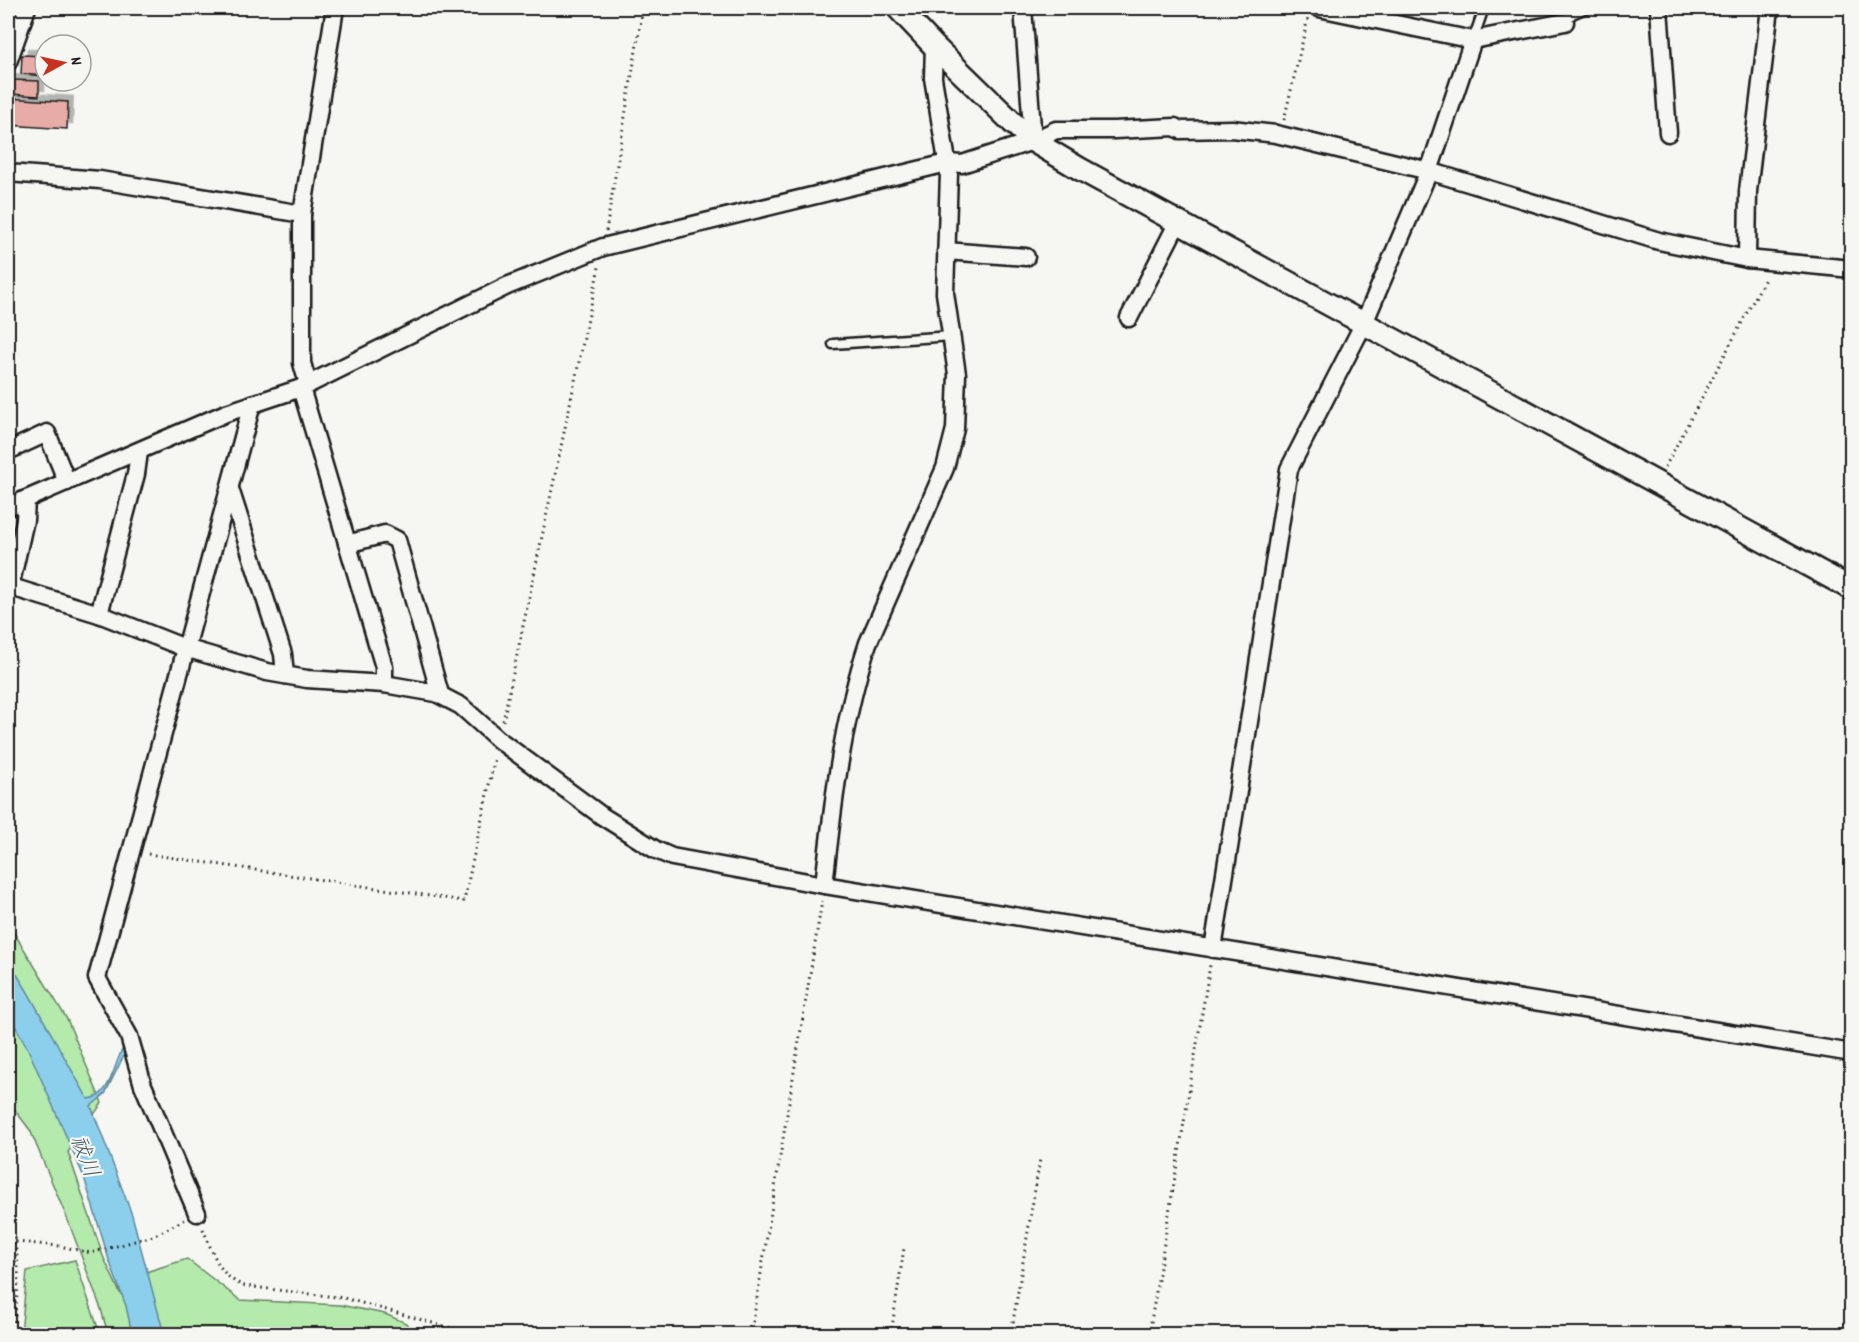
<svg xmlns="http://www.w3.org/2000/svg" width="1859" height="1342" viewBox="0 0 1859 1342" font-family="Dekko,'Klee One',sans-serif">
<defs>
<filter id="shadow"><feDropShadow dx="5.5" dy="-5.5" stdDeviation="0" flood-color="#0004"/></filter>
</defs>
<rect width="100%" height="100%" fill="#f6f6f2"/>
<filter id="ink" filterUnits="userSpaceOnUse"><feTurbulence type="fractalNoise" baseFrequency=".0167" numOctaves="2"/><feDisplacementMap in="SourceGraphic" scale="12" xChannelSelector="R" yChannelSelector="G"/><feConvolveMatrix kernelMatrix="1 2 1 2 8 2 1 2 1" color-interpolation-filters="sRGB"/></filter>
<g filter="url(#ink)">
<g fill="#b4eaac" stroke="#688364" stroke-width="1.5">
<path d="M8,923L67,1019L102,1103L68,1152L103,1256L120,1293L149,1271L187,1259L240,1300L340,1305L385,1314L406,1323L413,1334H108L101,1309L69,1223L30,1130L8,1101Z"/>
<path d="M75,1260L100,1334H21L27,1271Z"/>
</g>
<path fill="#8ccfed" stroke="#5f8799" stroke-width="1.5" d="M8,960L26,989L88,1099C110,1098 114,1065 122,1050L125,1053L105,1094L91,1106L132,1215L164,1334H132L126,1306L109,1260L84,1177L28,1049L8,1013Z"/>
<g fill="#e7aca6" stroke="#1c1c1c" stroke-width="1.5" filter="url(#shadow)">
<path d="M22,55L45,56V76L21,74Z"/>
<path d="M11,80L39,81V96L10,94Z"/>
<path d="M8,98L68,102L67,129L8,125Z"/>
</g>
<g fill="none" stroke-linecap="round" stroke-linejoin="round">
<defs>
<g id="service">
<path d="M1565,22L1572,14L1586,8"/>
<path d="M1473,40L1484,8"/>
<path d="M833,344L952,336"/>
</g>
<g id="minor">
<path d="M1023,8L1033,141"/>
<path d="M1319,8L1473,40L1565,22"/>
<path d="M1659,8L1668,133"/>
<path d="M8,62L27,8"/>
<path d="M8,173L100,180L302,214"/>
<path d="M946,251L1026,257"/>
<path d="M1747,259L1748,191L1770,8"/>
<path d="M1129,318L1178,222"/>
<path d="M308,384L302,363V214L335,8"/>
<path d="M301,388L384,667V684"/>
<path d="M8,451L47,433L67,482"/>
<path d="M230,489L283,654L285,675"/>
<path d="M8,507L226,413L301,388L507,286L603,247L947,163L962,164L1033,141L1056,130H1114L1175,127L1180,130L1232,129L1276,134L1429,171L1659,241L1747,259L1852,269"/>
<path d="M347,544L385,534L397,540L440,694"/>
<path d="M8,586L99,614L185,648L267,672L307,679L384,684L436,693L461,706L499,740L602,816L656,850L672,857L824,885L1852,1053"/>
<path d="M10,587L25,520L26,499"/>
<path d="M99,614L136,474L139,452"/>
<path d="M824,885C833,803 842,721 868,643L945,468L955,429L957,374L945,293L949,173L933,78L934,46"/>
<path d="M1213,949L1289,469L1364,323L1429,171L1473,40"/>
<path d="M197,1213L143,1085L129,1036L97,978L252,404"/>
</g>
<path id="tertiary" d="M898,8L934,46L1012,122L1033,141L1080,169L1852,589"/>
</defs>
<use href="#service" stroke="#1c1c1c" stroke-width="13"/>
<use href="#minor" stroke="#1c1c1c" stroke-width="21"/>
<use href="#tertiary" stroke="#1c1c1c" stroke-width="26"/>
<g stroke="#1c1c1c" stroke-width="3" stroke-dasharray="1.5 4.5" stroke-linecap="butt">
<path d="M1284,120L1308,18"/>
<path d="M606,231L643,8"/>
<path d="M1665,467L1766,277"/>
<path d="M503,721L599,267"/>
<path d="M148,854L464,901L495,757"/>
<path d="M8,1226C25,1261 16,1297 13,1334"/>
<path d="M203,1229C213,1252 218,1276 244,1286L344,1298L472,1334"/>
<path d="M16,1242L60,1246L91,1253L153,1236L184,1220"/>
<path d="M751,1334L822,901"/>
<path d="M891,1334L904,1248"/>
<path d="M1011,1334L1040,1159"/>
<path d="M1149,1334L1210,965"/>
</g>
<use href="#service" stroke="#f6f6f2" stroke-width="8"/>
<use href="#minor" stroke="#f6f6f2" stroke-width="16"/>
<use href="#tertiary" stroke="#f6f6f2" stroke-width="21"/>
</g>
</g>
<g text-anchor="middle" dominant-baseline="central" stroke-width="4.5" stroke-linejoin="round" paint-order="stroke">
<g font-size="22" font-style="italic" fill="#435b65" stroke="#f6f6f2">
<text transform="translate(83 1157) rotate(69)">祓川</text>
</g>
</g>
<rect width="1859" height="1342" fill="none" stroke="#f6f6f2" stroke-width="30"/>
<rect x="15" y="15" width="1829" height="1312" fill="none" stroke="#1c1c1c" stroke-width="2" filter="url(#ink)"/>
<g transform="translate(63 63) rotate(82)"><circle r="28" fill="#f6f6f2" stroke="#9f9f9c" stroke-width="1.5"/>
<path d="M0-4.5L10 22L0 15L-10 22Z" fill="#c8321e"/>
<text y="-9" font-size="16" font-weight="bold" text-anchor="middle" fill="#1c1c1c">N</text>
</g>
</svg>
